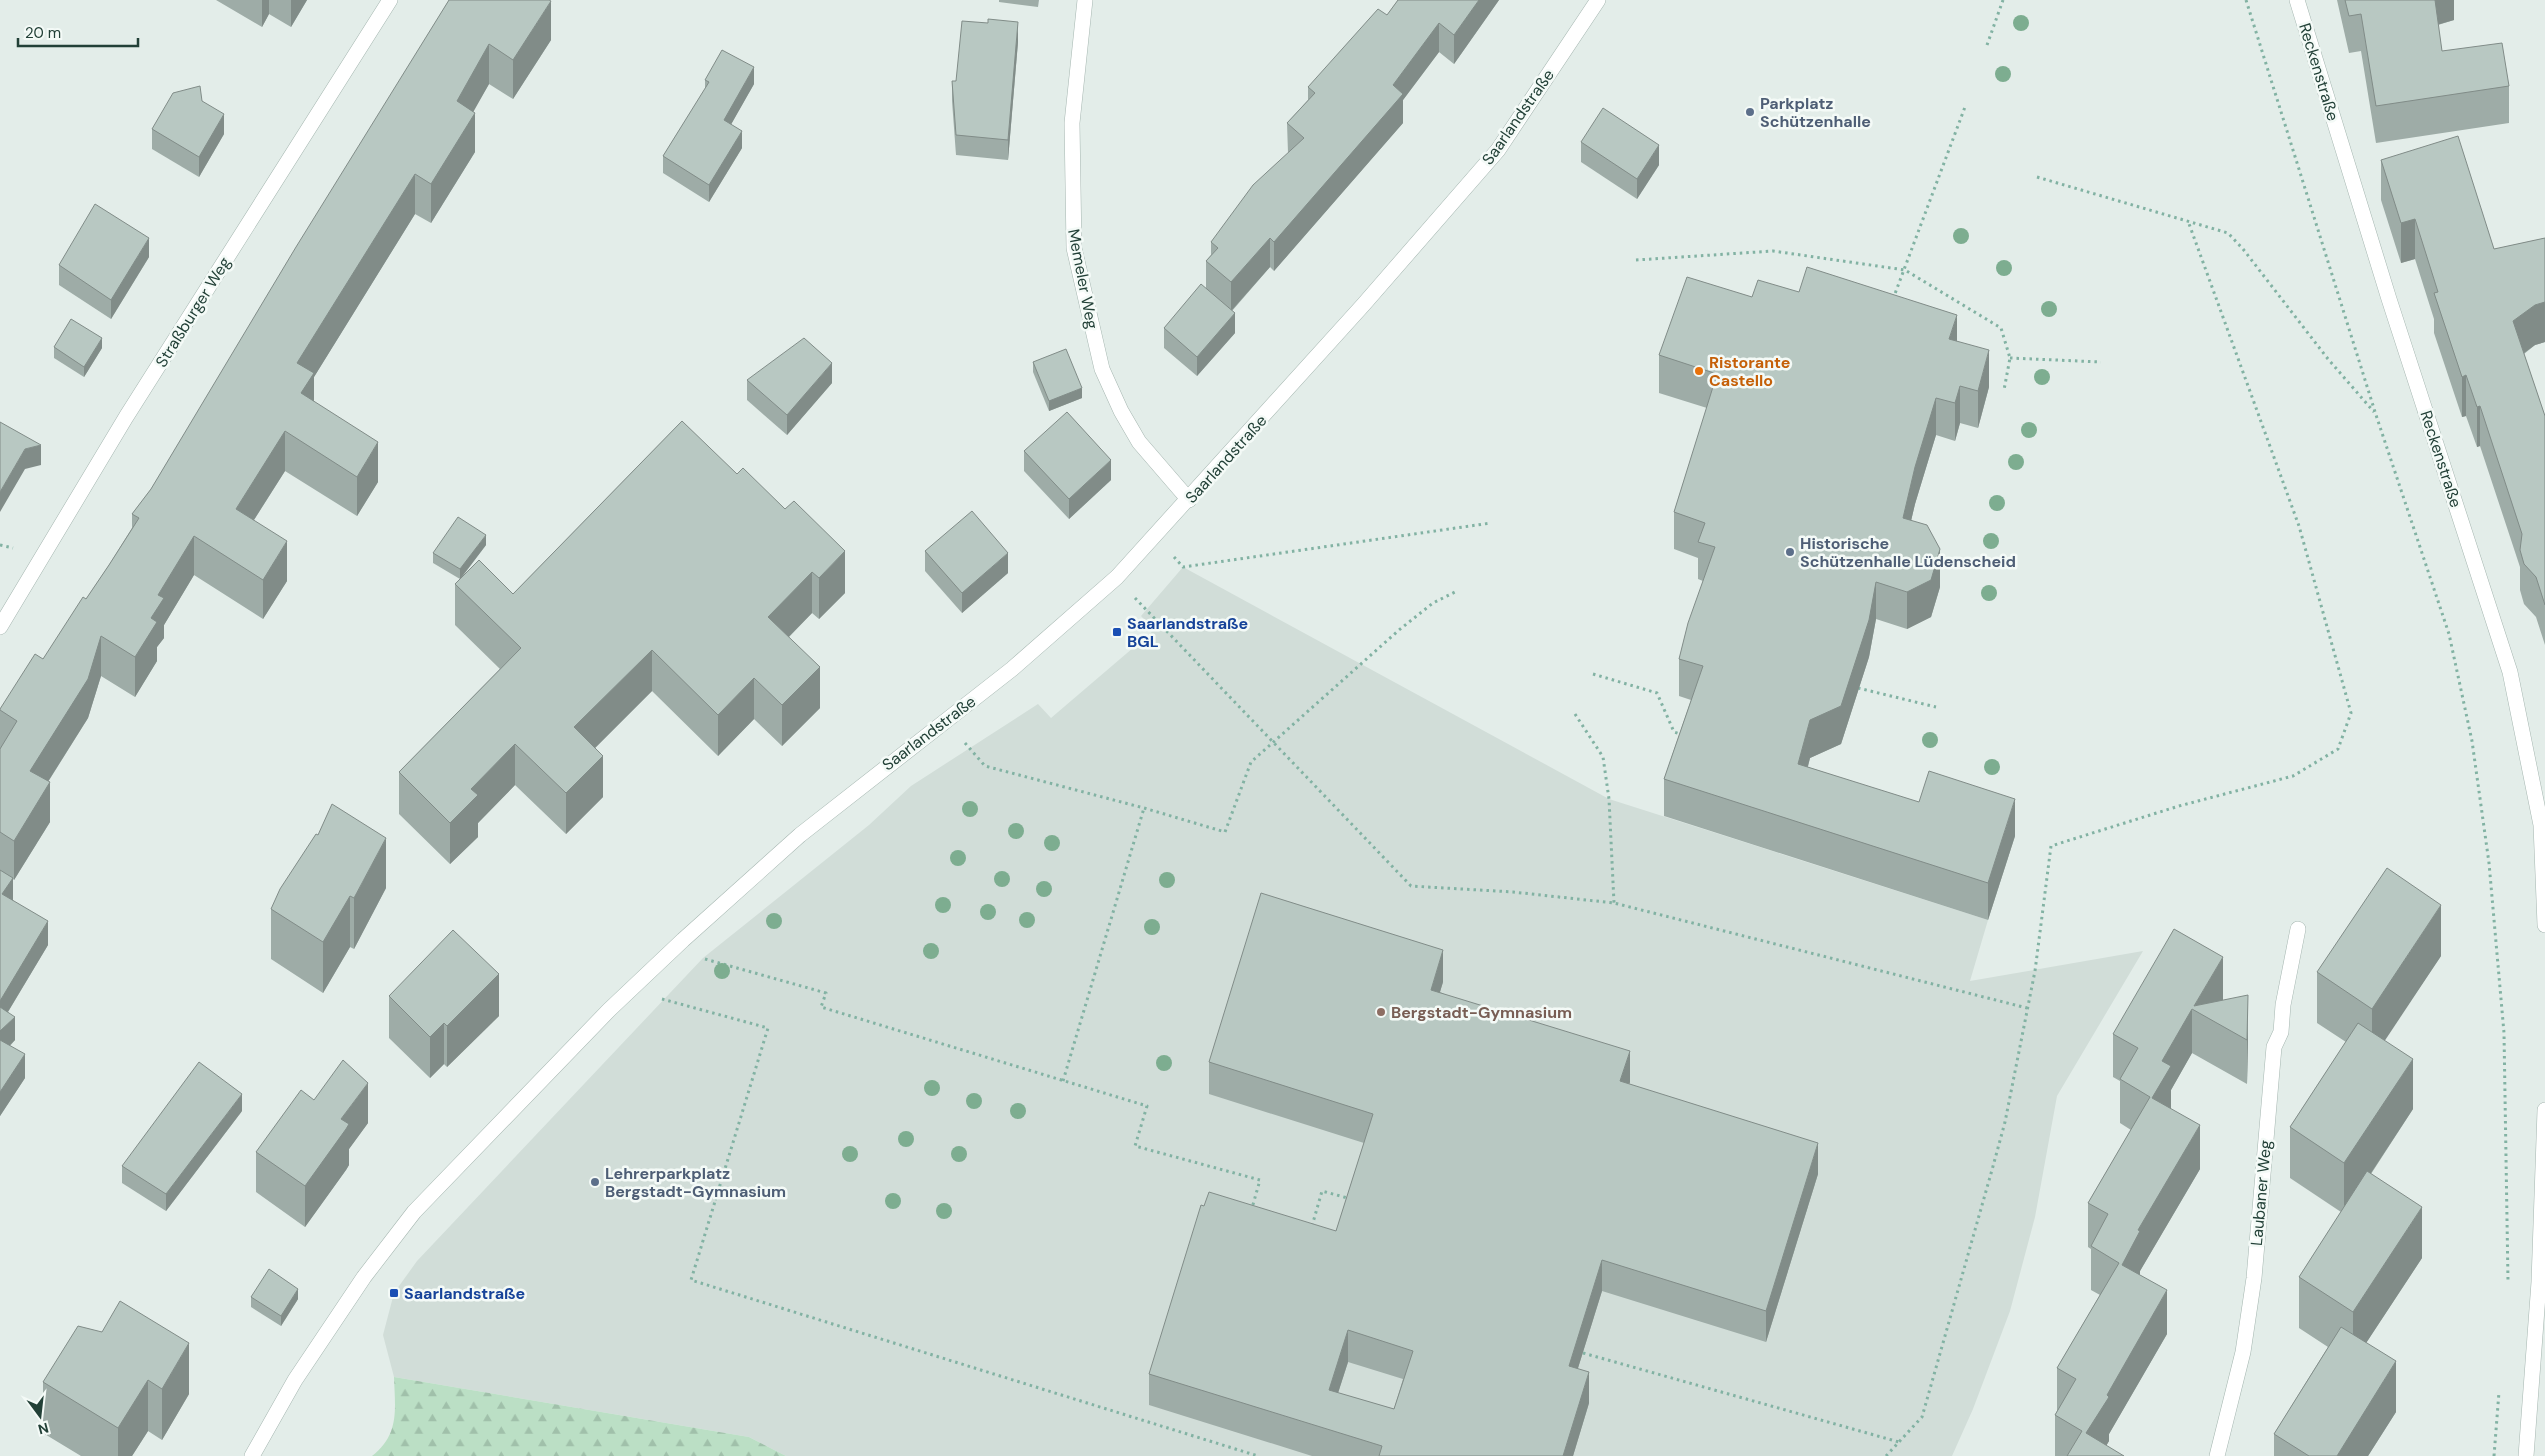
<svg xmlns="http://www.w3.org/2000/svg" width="2545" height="1456" viewBox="0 0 2545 1456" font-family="'DM Sans',sans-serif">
<defs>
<pattern id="forest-firs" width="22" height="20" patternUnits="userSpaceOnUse" patternTransform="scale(1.25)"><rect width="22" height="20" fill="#bbdfc5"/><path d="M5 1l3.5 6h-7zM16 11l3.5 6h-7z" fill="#a0c0aa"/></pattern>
</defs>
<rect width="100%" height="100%" fill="#e3ede9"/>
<path fill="#d1ddd8" d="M1183,567L1609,799L1988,920L1970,981L2143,951L2057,1096L2035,1217L2010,1311L1973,1409L1952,1456H786L749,1437L394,1377L383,1335L394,1293L417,1261L703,958L869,825L911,786L1038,704L1051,718L1154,630L1141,616Z"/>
<path fill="url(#forest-firs)" d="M394,1377L749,1437L786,1456H372C400,1434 395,1409 394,1377Z"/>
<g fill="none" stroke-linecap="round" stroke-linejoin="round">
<defs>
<g id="minor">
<path d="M1085,0L1072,123L1074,248L1102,369L1121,411L1139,442L1189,500"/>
<path d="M2297,0L2389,299L2510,672L2541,825L2545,925"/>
<path d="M0,627L126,417L390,0"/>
<path d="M252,1456L295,1380L364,1277L414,1212L609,1010L683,940L800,835L1012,669L1117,577L1364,304L1498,150L1598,0"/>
<path d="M2217,1456L2243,1352L2254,1278L2274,1047L2281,1032L2283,1005L2298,929"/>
<path d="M2526,1456L2539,1282L2545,1110"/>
</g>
</defs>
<use href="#minor" stroke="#a5b6b0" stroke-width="16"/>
<g stroke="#82b2a3" stroke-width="3" stroke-dasharray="2.5 4" stroke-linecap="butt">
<path d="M2246,0L2376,415L2449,634L2472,741L2489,863L2504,1033L2508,1281"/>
<path d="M1987,45L2003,0"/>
<path d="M2037,177L2228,233L2243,249L2328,359L2374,412"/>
<path d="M1636,260L1773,251L1905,270L2001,328L2010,358L2004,390"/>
<path d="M1893,299L1965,107"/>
<path d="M2010,358L2101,362"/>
<path d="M0,545L13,548"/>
<path d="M1174,557L1183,567L1491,523"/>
<path d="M1135,598L1411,886L1513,892L1614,903L2027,1008"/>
<path d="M1593,674L1657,693L1674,732L1683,735"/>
<path d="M1858,688L1936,707"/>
<path d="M1575,714L1603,757L1609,799L1614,903"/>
<path d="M965,743L985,766L1144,808L1225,832L1251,762L1399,630L1433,603L1455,592"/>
<path d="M705,959L826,993L821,1007L1147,1106L1135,1146L1260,1180L1252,1208"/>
<path d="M662,999L768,1028L691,1280L1258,1456"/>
<path d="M1063,1081L1144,808"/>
<path d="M696,1194L717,1199"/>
<path d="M1312,1226L1322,1191L1351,1199"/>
<path d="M1583,1353L1899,1442"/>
<path d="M1886,1456L1922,1417L1992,1170L2005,1122L2035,971L2051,846L2179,806L2293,776L2338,749L2351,713L2299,526L2188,221"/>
<path d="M2494,1456L2499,1392"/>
</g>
<use href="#minor" stroke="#fff" stroke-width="15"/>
</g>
<g fill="#7dad90">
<circle cx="2021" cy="23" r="8"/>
<circle cx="2003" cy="74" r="8"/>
<circle cx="1961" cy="236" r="8"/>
<circle cx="2004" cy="268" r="8"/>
<circle cx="2049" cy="309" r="8"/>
<circle cx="2042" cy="377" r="8"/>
<circle cx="2029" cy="430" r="8"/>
<circle cx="2016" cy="462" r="8"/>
<circle cx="1997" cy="503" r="8"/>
<circle cx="1991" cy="541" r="8"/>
<circle cx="1989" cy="593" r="8"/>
<circle cx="1930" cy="740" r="8"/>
<circle cx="1992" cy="767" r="8"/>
<circle cx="970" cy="809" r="8"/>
<circle cx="1016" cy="831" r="8"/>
<circle cx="1052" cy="843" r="8"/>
<circle cx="958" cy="858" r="8"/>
<circle cx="1002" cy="879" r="8"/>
<circle cx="1167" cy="880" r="8"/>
<circle cx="1044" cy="889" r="8"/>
<circle cx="943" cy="905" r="8"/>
<circle cx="988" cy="912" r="8"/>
<circle cx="1027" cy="920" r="8"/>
<circle cx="774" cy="921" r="8"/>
<circle cx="1152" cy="927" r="8"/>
<circle cx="931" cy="951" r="8"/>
<circle cx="722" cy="971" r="8"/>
<circle cx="1164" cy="1063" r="8"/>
<circle cx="932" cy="1088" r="8"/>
<circle cx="974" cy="1101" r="8"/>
<circle cx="1018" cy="1111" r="8"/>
<circle cx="906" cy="1139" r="8"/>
<circle cx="850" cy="1154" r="8"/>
<circle cx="959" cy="1154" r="8"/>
<circle cx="893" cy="1201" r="8"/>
<circle cx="944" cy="1211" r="8"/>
</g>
<g fill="#9eaca7" fill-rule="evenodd">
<path d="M216,0H307L291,27L269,14L262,27Z"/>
<path d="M449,0L551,40L513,99L489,84L473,111L475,152L431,223L415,214L314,377V401L378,482L357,516L285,471L254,520L287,581L263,619L194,575L164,625V638L157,647V661L135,697L101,676L88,718L48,782L50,822L14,880L13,879V900L48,945L8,1012L15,1040L10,1046L25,1078L0,1116V709L43,659L86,599L109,565L132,528V514L151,489Z"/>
<path d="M999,0H1039L1038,7L999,2Z"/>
<path d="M1398,0H1499L1454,64L1439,52L1403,100V123L1274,271L1270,267L1232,311L1235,333L1197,376L1164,348V328L1206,289V261L1211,255V242L1288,153L1287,123L1308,100V87L1387,15Z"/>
<path d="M2337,0H2454V20L2438,25L2442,51L2509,86V123L2376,143L2361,51L2349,53Z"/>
<path d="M988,23L1018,42L1008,160L956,155L952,101V81H956Z"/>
<path d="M705,80L754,84L731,124L742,148L709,202L663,173V156L705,90Z"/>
<path d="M202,101L224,134L199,177L152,149V129Z"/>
<path d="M1581,142L1659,165L1637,199L1581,162Z"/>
<path d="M2381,160L2494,249L2545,238V342L2535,345L2524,354L2545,416V645L2536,617L2524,604L2520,590V567L2480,446L2477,447L2466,416L2462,417L2434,333V319L2415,259L2401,263L2381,200Z"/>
<path d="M149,257L111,319L59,285V265Z"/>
<path d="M1752,297L1957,341L1989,387L1978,428L1960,423L1955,441L1936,435L1915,504L1911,521L1940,587L1931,617L1907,629L1876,619L1869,657L1841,744L1810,758L1808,767L2015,836L1988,920L1664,816V779L1691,700L1679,696V659L1703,581L1698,579V558L1674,549V512L1707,408L1659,393V355Z"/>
<path d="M54,347L102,348L84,377L54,358Z"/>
<path d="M1033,362L1082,398L1049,411L1033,372Z"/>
<path d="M747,380L832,383L787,435L747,400Z"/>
<path d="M682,421L845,593L819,619L812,613L789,637L820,708L782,746L754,719L718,756L652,691L595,748L603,797L566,834L515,785L478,823V837L450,864L399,814V772L500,669L455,625V584L460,579L433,563V553L486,545L462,577L513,594Z"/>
<path d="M1024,451L1111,480L1069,519L1024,471Z"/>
<path d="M925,551L1008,573L962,613L925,571Z"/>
<path d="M386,888L354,949L350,947L323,993L271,959V909Z"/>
<path d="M2441,956L2384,1040L2413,1109L2371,1174L2422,1258L2366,1343L2396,1412L2368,1456H2274V1434L2328,1347L2299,1328V1277L2341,1212L2290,1178V1127L2346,1042L2317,1023V972Z"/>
<path d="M1443,982L1440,992L1630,1082L1629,1084L1818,1174L1766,1342L1602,1291L1578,1368L1589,1403L1573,1456H1312L1149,1405V1374L1336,1231L1364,1143L1209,1094V1062ZM1348,1362L1403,1379L1394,1409L1338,1393Z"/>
<path d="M389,996L499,1016L447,1067L444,1064L430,1078L389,1038Z"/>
<path d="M2223,1000L2248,1038L2247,1084L2192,1053L2171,1090V1109L2200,1169L2140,1271V1275L2167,1334L2109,1434V1441L2106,1446L2124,1456H2055V1415L2057,1411V1368L2100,1295L2091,1290V1249L2088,1247V1203L2131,1130L2120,1123V1081L2113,1077V1034Z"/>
<path d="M314,1100L368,1123L349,1149V1165L346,1170L305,1227L256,1192V1152Z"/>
<path d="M242,1111L166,1211L122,1183V1166Z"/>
<path d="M251,1297L298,1299L281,1326L251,1307Z"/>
<path d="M102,1332L189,1394L162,1440L148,1431L132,1456H81L43,1433V1382Z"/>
</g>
<g fill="#818c88">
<path d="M262,0H269V14L262,27Z"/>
<path d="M291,0H307L291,27Z"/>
<path d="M1479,0H1499L1454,64V35Z"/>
<path d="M2433,0H2454V20L2433,26Z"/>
<path d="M551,1V40L513,99V60Z"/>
<path d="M1018,22V42L1008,160V140Z"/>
<path d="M1439,23V52L1403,100V123L1274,271V242L1393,85Z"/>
<path d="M489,44V84L457,141V101Z"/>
<path d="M754,67V84L724,137V120Z"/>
<path d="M475,113V152L431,223V184Z"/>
<path d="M224,114V134L199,177V157Z"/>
<path d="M742,131V148L709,202V185Z"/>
<path d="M1659,145V165L1637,199V179Z"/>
<path d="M415,174V214L314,377V413L301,433L297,363Z"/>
<path d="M2415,219V259L2401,263V223Z"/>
<path d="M149,238V257L111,319V300Z"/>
<path d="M1270,238V267L1231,311V282Z"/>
<path d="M2545,302V342L2535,345L2513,361V321L2535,305Z"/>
<path d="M1235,313V333L1197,376V357Z"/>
<path d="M1957,315V353L1949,339Z"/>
<path d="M102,338V348L84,377V367Z"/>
<path d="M1989,350V387L1978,428V391Z"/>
<path d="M832,363V383L787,435V415Z"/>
<path d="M2466,375V416L2462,417V377Z"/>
<path d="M1960,386V423L1955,441V403Z"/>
<path d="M1082,388V398L1049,411V401Z"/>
<path d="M1936,398V435L1915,504L1903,555V518L1915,467Z"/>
<path d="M2480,406V446L2477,447V407Z"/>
<path d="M285,431V471L236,548V509Z"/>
<path d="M378,442V482L357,516V477Z"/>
<path d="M41,445V465L25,469L0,512V492L25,449Z"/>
<path d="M1111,460V480L1069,519V499Z"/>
<path d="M486,535V545L460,579V569Z"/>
<path d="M194,536V575L164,625V638L157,647V661L135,697V657L151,618L158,595Z"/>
<path d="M287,541V581L263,619V580Z"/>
<path d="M1940,549V587L1931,617L1907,629V592Z"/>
<path d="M845,551V593L819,619V578Z"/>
<path d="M1008,553V573L962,613V593Z"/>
<path d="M812,572V613L768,658V617Z"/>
<path d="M1876,582V619L1869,657L1841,744L1810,758L1798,801V764L1810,720Z"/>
<path d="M101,636V676L88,718L30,810V771Z"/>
<path d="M652,650V691L574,769V727Z"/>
<path d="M820,667V708L782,746V705Z"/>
<path d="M754,678V719L718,756V715Z"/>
<path d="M515,744V785L478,823V837L450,864V823L471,789Z"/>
<path d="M603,756V797L566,834V793Z"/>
<path d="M50,782V822L14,880V841Z"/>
<path d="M2015,799V836L1988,920V883Z"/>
<path d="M386,838V888L354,949V898Z"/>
<path d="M13,878V901L2,894Z"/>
<path d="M350,896V947L323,993V942Z"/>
<path d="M2441,905V956L2372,1060V1009Z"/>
<path d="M48,921V945L0,1025V1001Z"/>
<path d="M1443,950V982L1431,1021V990Z"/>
<path d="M2223,957V1001L2194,1006Z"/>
<path d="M499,974V1016L447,1067V1026Z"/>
<path d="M2248,995V1038L2247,1084V1040Z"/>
<path d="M2192,1009V1053L2171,1090V1110L2152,1098L2162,1061Z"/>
<path d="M15,1017V1040L0,1055V1031Z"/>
<path d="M444,1023V1064L430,1078V1037Z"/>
<path d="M1630,1051V1082L1620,1112V1081Z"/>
<path d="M25,1054V1078L0,1116V1092Z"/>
<path d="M2413,1059V1109L2344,1214V1163Z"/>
<path d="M368,1083V1123L349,1149V1165L346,1170L305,1227V1186L341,1119Z"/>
<path d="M242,1094V1111L166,1211V1194Z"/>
<path d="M2200,1125V1169L2140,1271V1275L2122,1265L2138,1230Z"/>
<path d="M1818,1143V1174L1766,1342V1311Z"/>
<path d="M2422,1207V1258L2353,1363V1312Z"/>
<path d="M1602,1260V1291L1569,1397V1366Z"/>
<path d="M298,1289V1299L281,1326V1316Z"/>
<path d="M2167,1290V1334L2109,1434V1441L2100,1456L2086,1433L2107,1395Z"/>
<path d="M1348,1330V1362L1329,1421V1390Z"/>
<path d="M189,1343V1394L162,1440V1389Z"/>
<path d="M2396,1361V1412L2368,1456H2337Z"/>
<path d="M1589,1372V1403L1573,1456H1563Z"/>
<path d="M148,1380V1431L132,1456H118V1428Z"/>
</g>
<g fill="#b8c8c2" stroke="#818c88" fill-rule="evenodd">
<path d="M449,0H549L551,1L513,60L489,44L457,101L475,113L431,184L415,174L297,363L314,373L301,393L378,442L357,477L285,431L236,509L287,541L263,580L194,536L158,595L164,598L151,618L157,622L135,657L101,636L88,679L30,771L50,782L14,841L0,832V749L17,721L0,710V709L35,654L43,659L83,597L86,599L109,565L139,518L132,514L151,489L296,247Z"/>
<path d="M1398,0H1479L1454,35L1439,23L1393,85L1403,94L1274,242L1270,238L1231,282L1206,261L1218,248L1211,242L1253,185L1304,138L1287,123L1315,93L1308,87L1378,9L1387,15Z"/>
<path d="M2345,0H2435L2442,51L2502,43L2509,86L2376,106L2361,14L2349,16Z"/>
<path d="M988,19L1018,22L1008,140L956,135L952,81H956L962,21L988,23Z"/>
<path d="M722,50L754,67L724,120L742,131L709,185L663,156L709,82L705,80Z"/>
<path d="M200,86L202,101L224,114L199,157L152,129L173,93Z"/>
<path d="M1603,108L1659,145L1637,179L1581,142Z"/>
<path d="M2458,136L2494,249L2545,238V302L2535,305L2513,321L2545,416V605L2536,577L2524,564L2520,550L2522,534L2480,406L2477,407L2466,375L2462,377L2434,293L2438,292L2415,219L2401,223L2381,160Z"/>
<path d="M95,204L149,238L111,300L59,265Z"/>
<path d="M1807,267L1957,315L1949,339L1989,350L1978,391L1960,386L1955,403L1936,398L1915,467L1903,518L1927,525L1940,549L1931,580L1907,592L1876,582L1869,620L1841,706L1810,720L1798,764L1919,802L1929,771L2015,799L1988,883L1664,779L1703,666L1679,659L1688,623L1715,547L1698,542L1705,523L1674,512L1717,374L1659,355L1687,277L1752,297L1758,280L1799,292Z"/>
<path d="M1201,284L1235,313L1197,357L1164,328Z"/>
<path d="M71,319L102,338L84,367L54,347Z"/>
<path d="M804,338L832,363L787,415L747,380Z"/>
<path d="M1066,349L1082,388L1049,401L1033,362Z"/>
<path d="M1067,412L1111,460L1069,499L1024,451Z"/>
<path d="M682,421L737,474L743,468L785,509L794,501L845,551L819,578L812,572L768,617L820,667L782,705L754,678L718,715L652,650L574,727L603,756L566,793L515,744L471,789L478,795L450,823L399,772L521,648L455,584L479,560L513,594Z"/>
<path d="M0,422L41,445L25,449L0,492Z"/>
<path d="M972,511L1008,553L962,593L925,551Z"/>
<path d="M458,517L486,535L460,569L433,553Z"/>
<path d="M332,804L386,838L354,898L350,896L323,942L271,909L280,889L316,834L318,835Z"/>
<path d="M2387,868L2441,905L2372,1009L2317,972Z"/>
<path d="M0,870L13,878L2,894L48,921L0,1001Z"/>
<path d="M1261,893L1443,950L1431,990L1630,1051L1620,1081L1818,1143L1766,1311L1602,1260L1569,1366L1589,1372L1563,1456H1379L1382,1446L1149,1374L1201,1205L1204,1206L1209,1192L1336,1231L1373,1114L1209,1062ZM1348,1330L1413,1351L1394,1409L1329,1390Z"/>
<path d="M2174,929L2223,957L2194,1006L2248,995L2247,1040L2192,1009L2162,1061L2171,1066L2152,1098L2200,1125L2138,1230L2140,1231L2122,1265L2167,1290L2107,1395L2109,1397L2086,1433L2124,1456H2067L2082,1431L2055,1415L2076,1379L2057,1368L2119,1263L2091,1246L2108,1214L2088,1203L2150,1097L2120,1079L2138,1048L2113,1034Z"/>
<path d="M453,930L499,974L447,1026L444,1023L430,1037L389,996Z"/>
<path d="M0,1007L15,1017L0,1031Z"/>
<path d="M2358,1023L2413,1059L2344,1163L2290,1127Z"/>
<path d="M0,1040L25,1054L0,1092Z"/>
<path d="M343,1060L368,1083L341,1119L349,1124L346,1129L305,1186L256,1152L301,1090L314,1100Z"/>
<path d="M199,1062L242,1094L166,1194L122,1166Z"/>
<path d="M2367,1171L2422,1207L2353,1312L2299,1277Z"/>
<path d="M269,1269L298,1289L281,1316L251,1297Z"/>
<path d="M120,1301L189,1343L162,1389L148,1380L118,1428L43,1382L78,1326L102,1332Z"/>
<path d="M2341,1327L2396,1361L2337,1456H2309L2274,1434Z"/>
</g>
<g fill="#5c6f8a" stroke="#f4faf7" stroke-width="2">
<circle cx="1750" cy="112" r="5"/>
<circle cx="1790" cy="552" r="5"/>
<circle cx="595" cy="1182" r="5"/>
</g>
<circle fill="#e8710a" stroke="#f4faf7" stroke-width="2" cx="1699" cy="371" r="5"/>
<g fill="#1a4fb4" stroke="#f4faf7" stroke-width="2">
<rect x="1112" y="627" width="10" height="10" rx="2.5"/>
<rect x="389" y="1288" width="10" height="10" rx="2.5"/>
</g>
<circle fill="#8d6e63" stroke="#f4faf7" stroke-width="2" cx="1381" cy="1012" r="5"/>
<g text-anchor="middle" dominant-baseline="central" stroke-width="5" stroke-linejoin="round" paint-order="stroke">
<g font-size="16" fill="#224037" stroke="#f4faf7">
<text transform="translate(2319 72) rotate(73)">Reckenstraße</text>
<text transform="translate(1518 117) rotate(-55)">Saarlandstraße</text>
<text transform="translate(1083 279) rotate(79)">Memeler Weg</text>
<text transform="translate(193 312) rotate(-58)">Straßburger Weg</text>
<text transform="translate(1226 459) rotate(-48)">Saarlandstraße</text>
<text transform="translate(2441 459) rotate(72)">Reckenstraße</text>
<text transform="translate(929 733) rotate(-37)">Saarlandstraße</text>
<text transform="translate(2261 1193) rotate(-85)">Laubaner Weg</text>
</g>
<g font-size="16" font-weight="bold" fill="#4e5e75" stroke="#f4faf7" text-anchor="start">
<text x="1760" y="103">Parkplatz<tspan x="1760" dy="18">Schützenhalle</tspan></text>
<text x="1800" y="543">Historische<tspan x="1800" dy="18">Schützenhalle Lüdenscheid</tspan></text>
<text x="605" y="1173">Lehrerparkplatz<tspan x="605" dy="18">Bergstadt-Gymnasium</tspan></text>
</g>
<g font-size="16" font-weight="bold" fill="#c56008" stroke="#f4faf7" text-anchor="start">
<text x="1709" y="362">Ristorante<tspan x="1709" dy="18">Castello</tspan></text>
</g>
<g font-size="16" font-weight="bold" fill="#164399" stroke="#f4faf7" text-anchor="start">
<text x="1127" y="623">Saarlandstraße<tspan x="1127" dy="18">BGL</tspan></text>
<text x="404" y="1293">Saarlandstraße</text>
</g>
<g font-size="16" font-weight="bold" fill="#785e54" stroke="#f4faf7" text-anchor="start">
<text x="1391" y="1012">Bergstadt-Gymnasium</text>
</g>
</g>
<g transform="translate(40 1416) rotate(165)" stroke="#f4faf7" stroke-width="4" paint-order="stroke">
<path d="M0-4L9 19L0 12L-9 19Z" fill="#224037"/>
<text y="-8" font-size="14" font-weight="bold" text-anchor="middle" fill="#224037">N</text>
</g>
<path d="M18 38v8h120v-8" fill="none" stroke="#224037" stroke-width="2.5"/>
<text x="25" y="38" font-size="15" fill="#224037" stroke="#f4faf7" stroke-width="4" paint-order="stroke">20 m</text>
</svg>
